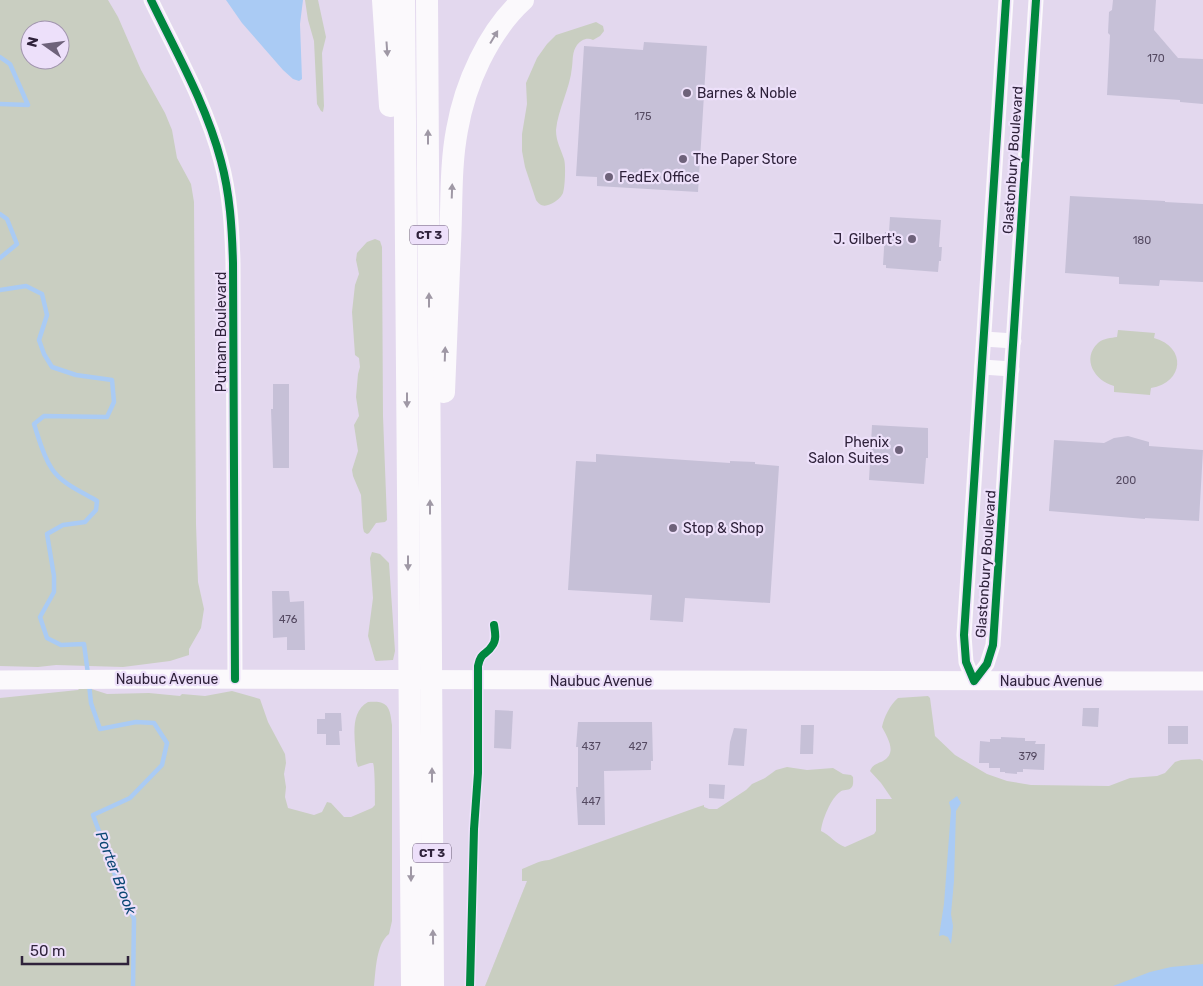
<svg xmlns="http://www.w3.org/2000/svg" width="1203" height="986" viewBox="0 0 1203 986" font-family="Rubik,sans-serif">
<rect width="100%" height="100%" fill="#e3d8ee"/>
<g fill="#c9cec1" fill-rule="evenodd">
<path d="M0,0H108L118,17L141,70L165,113L172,130L177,158L191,184L194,202L196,524L198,582L204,609L201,628L189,649V655L170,661L123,667L56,665L38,667L0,666ZM30,30H60V60H30Z"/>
<path d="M305,0H318L326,37L322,53L324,106L323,112L321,111L317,104L314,41L308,20Z"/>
<path d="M596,22L603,26L604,31L600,36L593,40C587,37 581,40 577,45C572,52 573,59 572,67C570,89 558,109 556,130C556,142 561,149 564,159C566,165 565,188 563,193C560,199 554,203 548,205C542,207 539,204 536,200L525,167L522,151V134L527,104L526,83L537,58L547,44L556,35Z"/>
<path d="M375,239L380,241L382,247L383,416L387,520L385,522L376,523L369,533L367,534L364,532L363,528L361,495L353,476L352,470L358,451L354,425L359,416L356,397L358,374L360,367L359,358L355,355L352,312L355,285L359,274L356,260L357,253L367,242Z"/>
<path d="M1118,330L1155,333L1154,338C1187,347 1184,383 1151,388L1150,395L1114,392V386C1095,381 1081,359 1098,343C1104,338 1111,338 1117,337Z"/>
<path d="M372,552L380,554L389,563L395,651L393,660L376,661L375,660L368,636L373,598L370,558Z"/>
<path d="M82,686L107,694L149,693L180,696L182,694L205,696L232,691L260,699L268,722L285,754L286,763L284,774L286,787L285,797L288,808L314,815L322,812L327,802L331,803L344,817H351L372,808L375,805C375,799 375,767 373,763H370L358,767L356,761C356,742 348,713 368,702C388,700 390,707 392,725V921L389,934C376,944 376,970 374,986H0V698L78,690Z"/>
<path d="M928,696L930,698L935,736L955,755L970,764L987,774L1007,781L1031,785L1109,786L1130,778L1157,776L1165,773L1175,762L1181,760L1200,759L1203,761V986H485L527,881H522V869C533,865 537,861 549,860L698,807L704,805V807L709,809H717L746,790L752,784L765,778L776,770L787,767L807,770L833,768L843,774L851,775L853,777C853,780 854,786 851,788C848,791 843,789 840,792C831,798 822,820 821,831C830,835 836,844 845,847L874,834L876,831V799H892L881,783L870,771C873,764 877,764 883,761C898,753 887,737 882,727C884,717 890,705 898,698Z"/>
</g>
<g fill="#aacbf4">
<path d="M226,0H303L300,24L302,79L299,81L293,79L283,70L242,23Z"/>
<path d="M957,796L961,803L956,811L954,881L951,914L953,926L951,944L948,937L943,935L939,936L944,904L951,810L949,802Z"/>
<path d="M1203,964V986H1113L1150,972L1171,967Z"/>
</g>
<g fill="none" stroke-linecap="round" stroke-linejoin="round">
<g stroke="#aacbf4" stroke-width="4.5">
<path d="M0,57L10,64L28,105L0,104"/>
<path d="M0,214L7,219L17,244L0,258"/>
<path d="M0,290L26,286L42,294L47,315L39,340L44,354L52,367L76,375L112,380L114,402L107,417L44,416L34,424C39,439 43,456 52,469C62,484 82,492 97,501L96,510L85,522L63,525L47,534L54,576V592L40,617L47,638L61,645L84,644L88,674"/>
<path d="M89,684L91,703L100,729L136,722L154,723L167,743L162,765L130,798L93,815L121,891L134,919L133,986"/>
</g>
</g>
<g fill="#c6c0d7">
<path d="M1113,0H1156L1154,30L1178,58L1203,59V104L1180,102V100L1107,95L1110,35L1108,33L1109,12L1112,10Z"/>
<path d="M644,42L707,46L698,192L597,186V177L576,176L584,46L643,50Z"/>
<path d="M1070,196L1165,201V202L1203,204V282L1160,280L1159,286L1140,285L1119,284V277L1065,273Z"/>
<path d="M890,217L941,220L939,247H942L941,261H939L938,272L886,268V265H883L885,232H889Z"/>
<path d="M273,384H289V468H273L271,409H273Z"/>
<path d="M872,425L928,428V458H926L924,484L869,480Z"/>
<path d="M1128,436L1149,442V446L1203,450L1199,521L1145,518V519L1049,511L1054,440L1104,443L1114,438Z"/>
<path d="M596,454L730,463V461L755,462V464L779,466L770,603L685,598L683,622L650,620L652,595L568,590L576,461L596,462Z"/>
<path d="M272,591H289L290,602L304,601L305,650H287V637L273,638Z"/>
<path d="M1083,708H1099L1098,727L1082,726Z"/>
<path d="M495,710L513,711L511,749L494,748Z"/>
<path d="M325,713H341L342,731H339L340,745H326V734H317V719H325Z"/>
<path d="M578,722H652L653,761H651V770L604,771L605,825H578L576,787H578V747H576Z"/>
<path d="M801,725H814L813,754H800Z"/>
<rect x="1168" y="726" width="20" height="18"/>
<path d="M734,728L747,729L744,766L728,765L730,742Z"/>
<path d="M1001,737L1025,738V741H1036L1035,744H1045L1044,770L1023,769V772H1017V774L1005,773V772H1000V768H989V763H979L980,741L990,742V739H1001Z"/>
<path d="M709,784L725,785L724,799L709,798Z"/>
</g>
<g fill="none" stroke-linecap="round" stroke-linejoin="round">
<g stroke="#fbf9fc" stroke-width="15">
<path d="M151,0C176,52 206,104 221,161C230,194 232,228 233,263L235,679"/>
<path d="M1006,0L964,635L966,662L974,681L987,664L993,645L1036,0"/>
<path d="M984,339L1014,341"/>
<path d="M982,367L1012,369"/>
</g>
<path stroke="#fbf9fc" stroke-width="19" d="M0,680L156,679L1203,681"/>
<g stroke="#fbf9fc" stroke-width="22">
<path d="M383,0L390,106"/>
<path d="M404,0L412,986"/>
<path d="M427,0L433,986"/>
<path d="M444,392C446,342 448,293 450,244C452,206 450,167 457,130C465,84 488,32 523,0"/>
</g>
<defs>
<g id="cycleway">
<path d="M151,0C176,52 206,104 221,161C230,194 232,228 233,263L235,679"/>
<path d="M1006,0L964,635L966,662L974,681L987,664L993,645L1036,0"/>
<path d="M470,986L474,829L478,773V666C481,651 486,656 492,646C497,640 495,632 494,625"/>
</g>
</defs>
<use href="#cycleway" stroke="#ede0fa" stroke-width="11"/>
<use href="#cycleway" stroke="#00873e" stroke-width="8"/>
</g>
<defs><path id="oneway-solid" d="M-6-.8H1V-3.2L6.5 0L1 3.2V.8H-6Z" transform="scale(1.25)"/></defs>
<g fill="#9f98a5">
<use href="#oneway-solid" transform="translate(494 37) rotate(-59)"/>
<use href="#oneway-solid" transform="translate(387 49) rotate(86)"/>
<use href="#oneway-solid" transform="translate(428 137) rotate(-90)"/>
<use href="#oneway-solid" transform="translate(452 191) rotate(-88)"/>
<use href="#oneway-solid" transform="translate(429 300) rotate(-90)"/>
<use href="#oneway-solid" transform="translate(445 354) rotate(-88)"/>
<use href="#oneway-solid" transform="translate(407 400) rotate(90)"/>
<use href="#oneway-solid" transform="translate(430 507) rotate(-90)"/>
<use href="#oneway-solid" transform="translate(408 563) rotate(90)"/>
<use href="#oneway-solid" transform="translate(432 775) rotate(-90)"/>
<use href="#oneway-solid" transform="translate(411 874) rotate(90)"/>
<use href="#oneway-solid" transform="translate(433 937) rotate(-91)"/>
</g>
<g fill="#6e627a" stroke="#ede0fa" stroke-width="2">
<circle cx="687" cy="93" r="5"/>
<circle cx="683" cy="159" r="5"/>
<circle cx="609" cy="177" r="5"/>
<circle cx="912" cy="239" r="5"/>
<circle cx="899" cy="450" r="5"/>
<circle cx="673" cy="528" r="5"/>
</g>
<g text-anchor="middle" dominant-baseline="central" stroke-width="4.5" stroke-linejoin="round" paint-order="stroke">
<g font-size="11" fill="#554a62">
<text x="1156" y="58">170</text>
<text x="643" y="116">175</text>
<text x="1142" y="240">180</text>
<text x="1126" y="480">200</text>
<text x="288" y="619">476</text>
<text x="591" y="746">437</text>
<text x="638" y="746">427</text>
<text x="1028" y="756">379</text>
<text x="591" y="801">447</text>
</g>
<g fill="#ede0fa" stroke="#685b74" stroke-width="1">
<rect x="410" y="225.5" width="38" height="19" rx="4"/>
<rect x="413" y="843.5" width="38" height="19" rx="4"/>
</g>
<g font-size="12" font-weight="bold" fill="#2f223b">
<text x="429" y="235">CT 3</text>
<text x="432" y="853">CT 3</text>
</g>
<g font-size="14" fill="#2f223b" stroke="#ede0fa" text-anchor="start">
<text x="697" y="93">Barnes &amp; Noble</text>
<text x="693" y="159">The Paper Store</text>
<text x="619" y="177">FedEx Office</text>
<text x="902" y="239" text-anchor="end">J. Gilbert's</text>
<text x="889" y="442" text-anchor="end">Phenix<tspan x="889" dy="16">Salon Suites</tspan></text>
<text x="683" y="528">Stop &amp; Shop</text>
</g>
<g font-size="14" fill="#2f223b" stroke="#ede0fa">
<text transform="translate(1013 160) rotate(-86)">Glastonbury Boulevard</text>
<text transform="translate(221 332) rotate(-90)">Putnam Boulevard</text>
<text transform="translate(986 564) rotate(-86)">Glastonbury Boulevard</text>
<text x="167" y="679">Naubuc Avenue</text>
<text x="601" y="681">Naubuc Avenue</text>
<text x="1051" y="681">Naubuc Avenue</text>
</g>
<g font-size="15" font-style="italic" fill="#0b4774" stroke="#ede0fa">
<text transform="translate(116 873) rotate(69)">Porter Brook</text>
</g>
</g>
<g transform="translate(45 45) rotate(284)"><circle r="24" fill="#ede0fa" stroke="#a194ae"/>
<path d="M0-4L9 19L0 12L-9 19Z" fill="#6e627a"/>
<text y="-8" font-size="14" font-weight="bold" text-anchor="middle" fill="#2f223b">N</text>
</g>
<path d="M22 956v8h106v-8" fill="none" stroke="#2f223b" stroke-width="2.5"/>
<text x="30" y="956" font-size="15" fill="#2f223b" stroke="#ede0fa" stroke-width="4" paint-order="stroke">50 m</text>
</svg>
